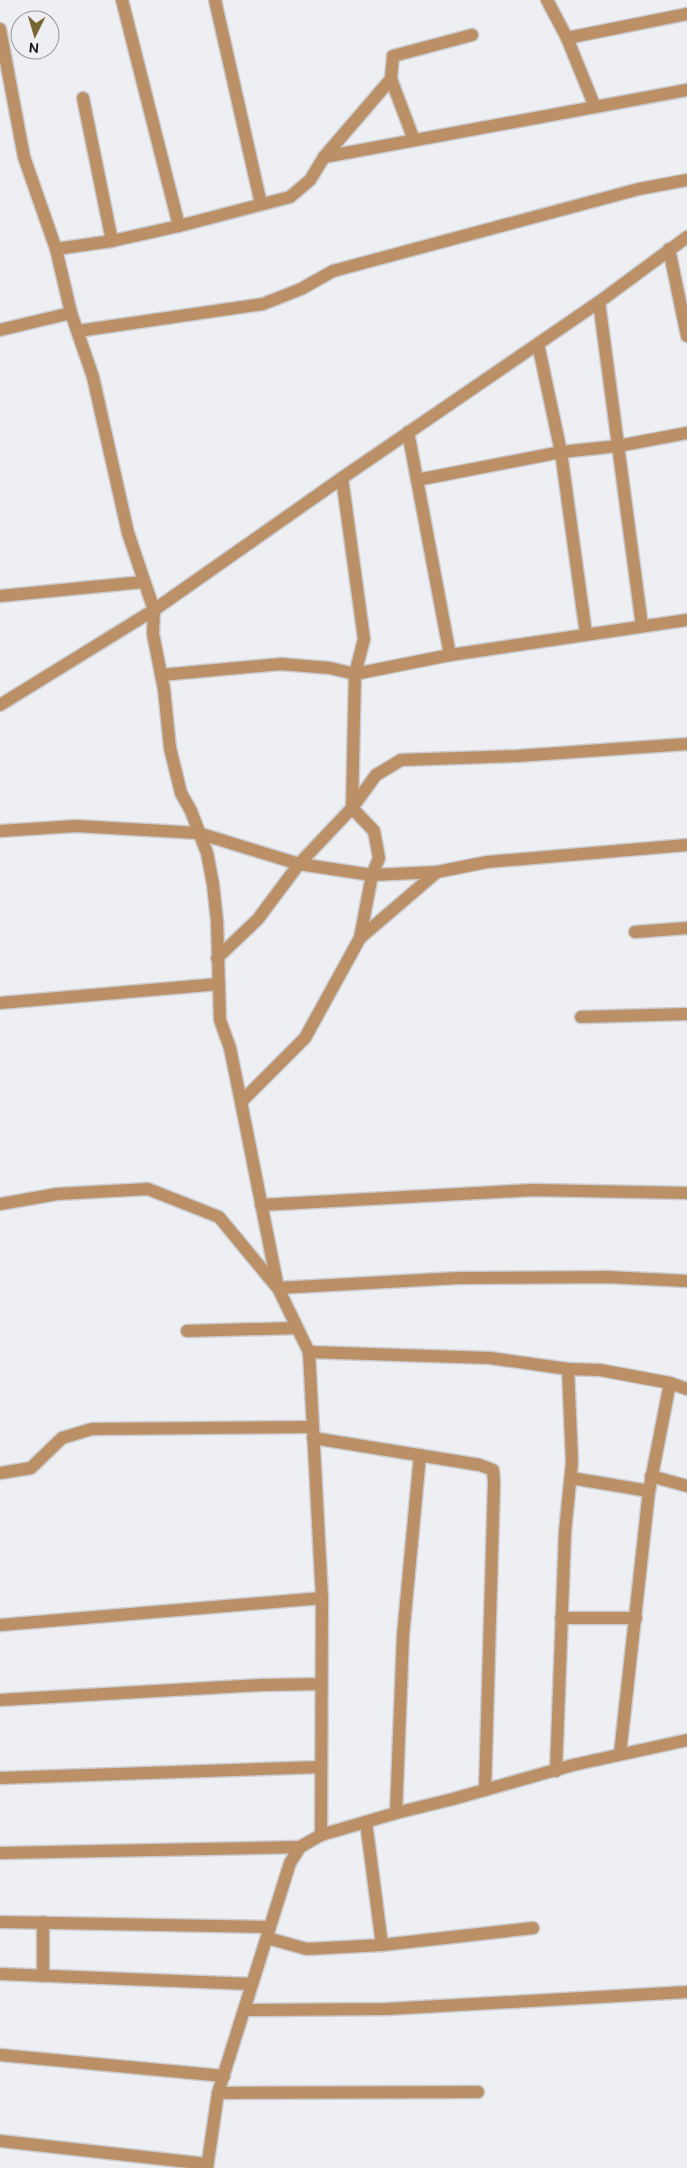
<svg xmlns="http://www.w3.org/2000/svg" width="687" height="2168" viewBox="0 0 687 2168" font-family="Ubuntu,sans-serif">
<rect width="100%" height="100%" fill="#eeeff3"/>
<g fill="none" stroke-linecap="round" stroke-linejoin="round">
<defs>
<g id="minor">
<path d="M122,0L179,226"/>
<path d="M215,0L261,204"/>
<path d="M547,0L567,38L595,107"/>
<path d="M0,29L24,157L56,249L71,313L93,377L128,533L154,610L153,634L164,689L170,748L181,793L191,811L207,853L213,884L217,921L220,1020L230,1048L241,1102L278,1288L309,1352L322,1598L321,1835"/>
<path d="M567,38L687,14"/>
<path d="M391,79L414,140"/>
<path d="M83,98L112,241"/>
<path d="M324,157L687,90"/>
<path d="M56,249L112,241L179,226L290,197L310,180L324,157L391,79L393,56L472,35"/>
<path d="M669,249L687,336"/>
<path d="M599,302L642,626"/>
<path d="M0,330L71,313"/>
<path d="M78,331L263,304L301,289L333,271L639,189L687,180"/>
<path d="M538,344L561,452L586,634"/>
<path d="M408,432L450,655"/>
<path d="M342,478L364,639L355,674L352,808L374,831L379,858L372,875L360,938"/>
<path d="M417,480L561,452L618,446L687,433"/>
<path d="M0,596L143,582"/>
<path d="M161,675L281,664L330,668L355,674L450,655L687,620"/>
<path d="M0,705L154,610L342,478L599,302L687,237"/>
<path d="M0,831L76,826L198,833L299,864L372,875L437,872"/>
<path d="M635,932L687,928"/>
<path d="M217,958L258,919L299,864L352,808L376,775L401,760L517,756L687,744"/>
<path d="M0,1003L219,984"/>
<path d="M581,1017L687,1014"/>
<path d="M241,1102L305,1038L360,938L437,872L487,862L687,845"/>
<path d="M0,1204L57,1194L148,1189L219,1217L276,1286"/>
<path d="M261,1205L533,1190L687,1193"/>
<path d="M278,1288L458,1278L607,1277L687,1281"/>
<path d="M187,1331L297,1328"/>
<path d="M309,1352L490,1358L568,1369L600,1370L670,1383L687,1389"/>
<path d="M313,1438L480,1465L493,1470L494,1482L485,1790"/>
<path d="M0,1473L31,1468L62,1438L92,1429L312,1427"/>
<path d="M651,1476L687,1486"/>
<path d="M571,1478L649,1491"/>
<path d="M561,1618H636"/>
<path d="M0,1625L322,1598"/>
<path d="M0,1700L262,1685L321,1684"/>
<path d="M620,1754L649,1491L670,1383"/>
<path d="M556,1771L565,1532L572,1462L568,1369"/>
<path d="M0,1778L321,1767"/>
<path d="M396,1813L403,1636L420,1455"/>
<path d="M366,1822L382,1945"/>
<path d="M0,1853L300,1847"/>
<path d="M0,1922L269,1927"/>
<path d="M267,1938L307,1949L382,1945L533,1928"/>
<path d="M0,1974L252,1984"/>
<path d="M43,1976V1922"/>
<path d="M244,2010L387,2009L687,1992"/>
<path d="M0,2055L224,2076"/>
<path d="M218,2093L478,2092"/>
<path d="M0,2141L207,2164"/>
<path d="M207,2168L218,2093L290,1863L300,1847L321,1835L396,1813L453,1799L573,1765L687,1740"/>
</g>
</defs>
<use href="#minor" stroke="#cbccd0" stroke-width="15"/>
<use href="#minor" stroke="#bb9067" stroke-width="12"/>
</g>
<g transform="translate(35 35) rotate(185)"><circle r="24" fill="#eeeff3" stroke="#97979b"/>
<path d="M0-4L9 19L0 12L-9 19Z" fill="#796433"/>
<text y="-8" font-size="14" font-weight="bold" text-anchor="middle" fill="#141416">N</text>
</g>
</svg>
